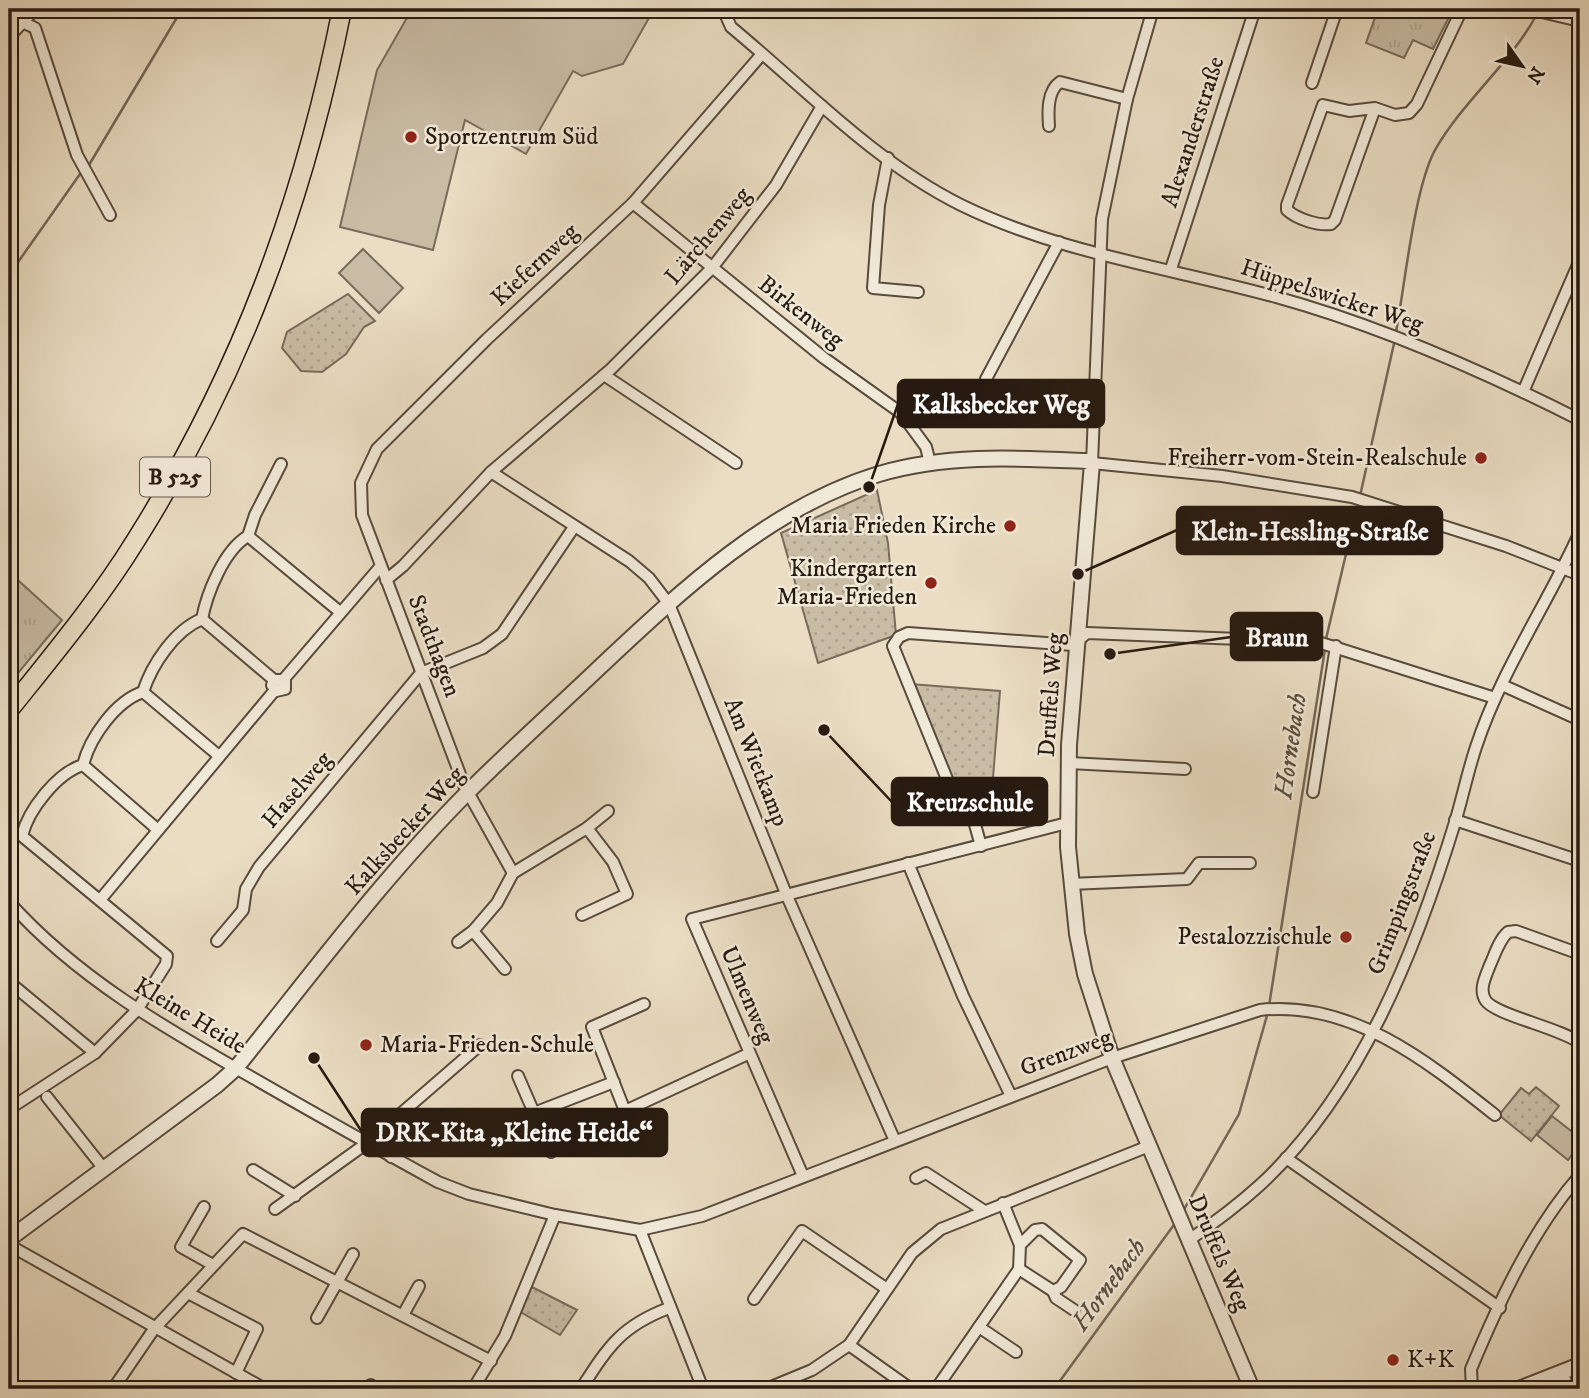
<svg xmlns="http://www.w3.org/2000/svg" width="1589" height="1398" viewBox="0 0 1589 1398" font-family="'IM FELL DW Pica',serif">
<defs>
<pattern id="grass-tufts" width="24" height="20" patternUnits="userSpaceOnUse" patternTransform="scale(1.75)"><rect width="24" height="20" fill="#c9bca5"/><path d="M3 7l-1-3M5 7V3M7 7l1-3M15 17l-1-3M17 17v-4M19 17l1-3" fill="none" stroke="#ada18d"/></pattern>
<pattern id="park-dots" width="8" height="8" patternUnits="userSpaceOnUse" patternTransform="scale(1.75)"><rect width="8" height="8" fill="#c9bca5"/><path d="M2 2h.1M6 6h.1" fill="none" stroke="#ada18d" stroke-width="1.8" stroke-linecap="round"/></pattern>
</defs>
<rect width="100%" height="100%" fill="#eaddc3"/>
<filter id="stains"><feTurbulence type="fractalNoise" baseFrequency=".00286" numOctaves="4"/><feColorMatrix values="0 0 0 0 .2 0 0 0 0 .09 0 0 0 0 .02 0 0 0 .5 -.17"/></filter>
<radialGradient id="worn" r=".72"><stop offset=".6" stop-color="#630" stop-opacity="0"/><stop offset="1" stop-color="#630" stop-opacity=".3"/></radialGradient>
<g fill="url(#grass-tufts)" stroke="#786b5a" stroke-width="2">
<path d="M1378,9H1453L1433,49L1413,40L1404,58L1366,43Z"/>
<path d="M9,572L62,620L9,684Z"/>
</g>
<g fill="url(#park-dots)" stroke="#786b5a" stroke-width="2">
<path d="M348,294L375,321L364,327L346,354L322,372L301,371L282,348L287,332Z"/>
<path d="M877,490L888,543L896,635L818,663L781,533Z"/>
<path d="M910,684L1000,691L992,790L968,796L952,788Z"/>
<path d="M1536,1087L1559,1106L1531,1141L1499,1115L1521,1088L1529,1094Z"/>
<path d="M530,1286L577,1310L560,1335L519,1311Z"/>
</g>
<g fill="#c9bca5" stroke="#786b5a" stroke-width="2">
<path d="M412,9H654L623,64L582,76L573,71L526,154L465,120L433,250L340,227L377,70Z"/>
<path d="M363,249L403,288L379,313L339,273Z"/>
<path d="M1552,1116L1580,1138V1144L1568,1160L1537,1135Z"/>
</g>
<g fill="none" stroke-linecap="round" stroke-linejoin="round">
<g stroke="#746757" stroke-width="2.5">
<path d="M89,165L182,9"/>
<path d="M9,275L80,174"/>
<path d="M1396,332C1405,285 1414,189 1435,150C1463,101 1511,63 1537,14"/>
<path d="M1360,496L1395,339"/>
<path d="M1326,639L1358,503"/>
<path d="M1269,1006L1325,649"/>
<path d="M1183,1211L1239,1114L1268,1012"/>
<path d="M1054,1389L1176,1222"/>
</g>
<defs>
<g id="minor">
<path d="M723,9L731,27C805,88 873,161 961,205C1059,253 1171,268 1276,297C1381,326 1483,371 1580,420"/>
<path d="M1153,9L1127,99L1102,219L1092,463L1222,476L1352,497L1506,546L1580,575"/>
<path d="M9,16L35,28L77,155L110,215"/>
<path d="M9,37L35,9"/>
<path d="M1312,83L1337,9"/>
<path d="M1375,108L1335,220L1331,224C1318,226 1297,219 1287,210V205L1323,105L1349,111L1375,108L1395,115L1409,113L1417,104L1462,9"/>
<path d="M1049,126C1048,112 1047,91 1060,82L1127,99"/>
<path d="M888,158L879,205L873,288L918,292"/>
<path d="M633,203L824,358L901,413L926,447L930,463"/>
<path d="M1171,269L1255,9"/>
<path d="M604,375L736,463"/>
<path d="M986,379L1059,242"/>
<path d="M1523,392L1580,260"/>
<path d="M491,472L629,561L649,578L669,604L787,896L895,1141"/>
<path d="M248,536L255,515L281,464"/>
<path d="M386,580L403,566L491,472L611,369L712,268L776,185L822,106"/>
<path d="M202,619C207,593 224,550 248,536L340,612"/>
<path d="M284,679L380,567"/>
<path d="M1502,685L1580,720"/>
<path d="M143,692C152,664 175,630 202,619L274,680H285V689L276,691L272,685L274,680"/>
<path d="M1069,763L1185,769"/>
<path d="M83,765L157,829"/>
<path d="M1313,792L1336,646"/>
<path d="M1455,820L1580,861"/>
<path d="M981,846L967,796L951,789L893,646L899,637L908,633L1073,645L1087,633L1318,642L1495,698"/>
<path d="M908,863L963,996L1011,1096"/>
<path d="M513,873L464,785L362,515L361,483L377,449L487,339L633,203L762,54"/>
<path d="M1070,884L1187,879L1199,863H1250"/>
<path d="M100,900L275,690"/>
<path d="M9,902C77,978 165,1028 253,1078C314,1113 376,1148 438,1182L469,1194L555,1215L640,1230L702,1216L1112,1058L1260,1010C1351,1000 1427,1061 1495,1115"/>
<path d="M582,915L627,894L613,862L587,828"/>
<path d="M473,931L505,969"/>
<path d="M217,941L243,910L246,889L259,867L421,673L483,648L502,634L574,527"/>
<path d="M458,942L473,931L497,903L513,873L587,828L608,811"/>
<path d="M1580,954L1516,931L1508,932C1499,940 1495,954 1490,965C1486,976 1478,990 1486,1001C1496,1015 1560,1028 1580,1043"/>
<path d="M9,982L95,1053"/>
<path d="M644,1004L592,1027L625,1111L748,1054"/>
<path d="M518,1076L551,1152"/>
<path d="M47,1097L104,1169"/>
<path d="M9,1109L95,1053L137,1010L166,964L167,956L22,836C28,810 57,773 83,765C90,737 116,701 143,692L219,756"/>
<path d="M534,1113L614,1082"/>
<path d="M391,1157L447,1131"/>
<path d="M1286,1158L1500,1308"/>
<path d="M253,1170L295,1196"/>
<path d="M803,1176L692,919L1067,823"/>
<path d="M916,1178L926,1173L983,1210"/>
<path d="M204,1207L181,1247L213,1265"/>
<path d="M275,1209L367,1143L480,1045"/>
<path d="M640,1230L703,1389"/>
<path d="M1189,1240C1214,1223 1238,1205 1260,1185C1361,1092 1417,947 1456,819C1463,795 1468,771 1476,747C1501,671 1547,605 1580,532"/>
<path d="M9,1245L265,1389"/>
<path d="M1019,1269L1053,1291L1061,1287L1080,1260L1042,1229L1035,1230L1020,1245"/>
<path d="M1053,1291L1056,1298L1074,1310"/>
<path d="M188,1293L257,1329L236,1373"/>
<path d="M754,1299L802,1231L887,1289"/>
<path d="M403,1315L419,1286"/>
<path d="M317,1318L353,1254"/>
<path d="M979,1327L1016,1352"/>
<path d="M849,1345L911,1389"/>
<path d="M1562,1372L1569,1389"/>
<path d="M113,1389L154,1329L243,1234L491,1361"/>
<path d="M369,1389L371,1385"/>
<path d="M473,1389L505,1336L555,1215"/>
<path d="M581,1389C608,1347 621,1326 669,1308"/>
<path d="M766,1389L812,1370L849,1345L912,1253L941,1229L1149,1146"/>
<path d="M936,1389L1019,1269L1020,1245L1003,1203"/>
<path d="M1472,1389L1471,1369C1499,1302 1532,1230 1580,1175"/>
</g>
<g id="tertiary">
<path d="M1538,9L1580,19"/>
<path d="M9,1239L217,1085L236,1068C311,975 384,876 469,791C512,748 557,708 601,666C682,590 770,507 879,474C947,454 1016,458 1086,461L1092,463L1069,745L1068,847L1077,934L1085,974L1112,1058L1252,1389"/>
<path d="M1519,1389L1580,1365"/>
</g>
<path id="primary" d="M9,710C53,655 99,600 136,540C241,373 304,201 342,9"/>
</defs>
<use href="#minor" stroke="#584b3d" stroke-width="14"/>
<use href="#tertiary" stroke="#584b3d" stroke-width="18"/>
<use href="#primary" stroke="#271a10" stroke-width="21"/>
<use href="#minor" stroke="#f1e9d8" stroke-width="10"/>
<use href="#tertiary" stroke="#f1e9d8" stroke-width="14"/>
<use href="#primary" stroke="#eaddc3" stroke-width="18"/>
</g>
<g fill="#8f2418" stroke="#f1e9d8" stroke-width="2.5">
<circle cx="411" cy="137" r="7"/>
<circle cx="1481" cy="458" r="7"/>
<circle cx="1010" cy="526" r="7"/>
<circle cx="931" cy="583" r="7"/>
<circle cx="1346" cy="937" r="7"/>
<circle cx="366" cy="1045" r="7"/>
<circle cx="1393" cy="1360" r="7"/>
</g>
<g text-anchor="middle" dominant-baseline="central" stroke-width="5" stroke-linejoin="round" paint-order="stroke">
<rect fill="#f1e9d8" stroke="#64584c" stroke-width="2" x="140" y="457.5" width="70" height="39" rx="5"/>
<g font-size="23" font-weight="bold" fill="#271a10">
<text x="175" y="477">B 525</text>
</g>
<g font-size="24" fill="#271a10" stroke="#f1e9d8">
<text transform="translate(1193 132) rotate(-72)">Alexanderstraße</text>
<text transform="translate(708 236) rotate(-50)">Lärchenweg</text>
<text transform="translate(535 265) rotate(-43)">Kiefernweg</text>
<text transform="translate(1332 296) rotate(18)">Hüppelswicker Weg</text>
<text transform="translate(801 312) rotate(38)">Birkenweg</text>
<text transform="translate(434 646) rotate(69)">Stadthagen</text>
<text transform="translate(1051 695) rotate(-86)">Druffels Weg</text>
<text transform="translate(756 762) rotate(68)">Am Wietkamp</text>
<text transform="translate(297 790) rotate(-49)">Haselweg</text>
<text transform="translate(405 831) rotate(-48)">Kalksbecker Weg</text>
<text transform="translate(1402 903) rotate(-69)">Grimpingstraße</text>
<text transform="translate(747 995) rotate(67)">Ulmenweg</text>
<text transform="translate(190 1016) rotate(31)">Kleine Heide</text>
<text transform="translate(1066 1053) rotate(-20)">Grenzweg</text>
<text transform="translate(1219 1253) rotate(67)">Druffels Weg</text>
</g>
<g font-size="24" fill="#271a10" stroke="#f1e9d8" text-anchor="end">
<text x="425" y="137" text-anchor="start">Sportzentrum Süd</text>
<text x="1467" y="458">Freiherr-vom-Stein-Realschule</text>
<text x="996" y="526">Maria Frieden Kirche</text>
<text x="917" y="569">Kindergarten<tspan x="917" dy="28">Maria-Frieden</tspan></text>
<text x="1332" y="937">Pestalozzischule</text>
<text x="380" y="1045" text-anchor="start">Maria-Frieden-Schule</text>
<text x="1407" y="1360" text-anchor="start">K+K</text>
</g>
<g font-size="26" font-style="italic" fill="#5b4e3f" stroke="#f1e9d8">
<text transform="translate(1291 746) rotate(-82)">Hornebach</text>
<text transform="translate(1109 1285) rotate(-54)">Hornebach</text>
</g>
</g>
<path fill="none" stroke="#271a10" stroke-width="2.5" d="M869 487L898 404M1078 574L1177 530M1110 654L1231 637M824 730L892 802M314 1058L362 1132"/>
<g fill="#271a10" stroke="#f1e9d8" stroke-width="2.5">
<circle cx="869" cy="487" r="7"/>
<circle cx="1078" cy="574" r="7"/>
<circle cx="1110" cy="654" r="7"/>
<circle cx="824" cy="730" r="7"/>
<circle cx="314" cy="1058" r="7"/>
</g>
<g fill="#271a10" stroke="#271a10" stroke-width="2.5">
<rect x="898" y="380" width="206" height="47" rx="7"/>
<rect x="1177" y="507" width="265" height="47" rx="7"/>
<rect x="1231" y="613" width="91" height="47" rx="7"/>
<rect x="892" y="778" width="155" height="47" rx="7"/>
<rect x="362" y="1109" width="305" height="47" rx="7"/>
</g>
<g font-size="26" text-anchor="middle" font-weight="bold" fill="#fff">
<text x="1001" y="413">Kalksbecker Weg</text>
<text x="1310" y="540">Klein-Hessling-Straße</text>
<text x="1277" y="646">Braun</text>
<text x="970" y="811">Kreuzschule</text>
<text x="514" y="1141">DRK-Kita „Kleine Heide“</text>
</g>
<rect width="1589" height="1398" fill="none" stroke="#eaddc3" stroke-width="35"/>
<rect x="10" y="10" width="1568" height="1377" fill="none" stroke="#271a10" stroke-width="3.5"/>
<rect x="18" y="18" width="1554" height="1363" fill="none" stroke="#271a10" stroke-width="2"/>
<g transform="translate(1522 66) rotate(124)" stroke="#f1e9d8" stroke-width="5" paint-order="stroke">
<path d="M0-5L12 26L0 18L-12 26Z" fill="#271a10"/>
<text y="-10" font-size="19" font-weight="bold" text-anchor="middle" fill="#271a10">N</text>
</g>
<rect width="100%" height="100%" filter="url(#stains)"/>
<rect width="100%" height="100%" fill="url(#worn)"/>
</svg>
